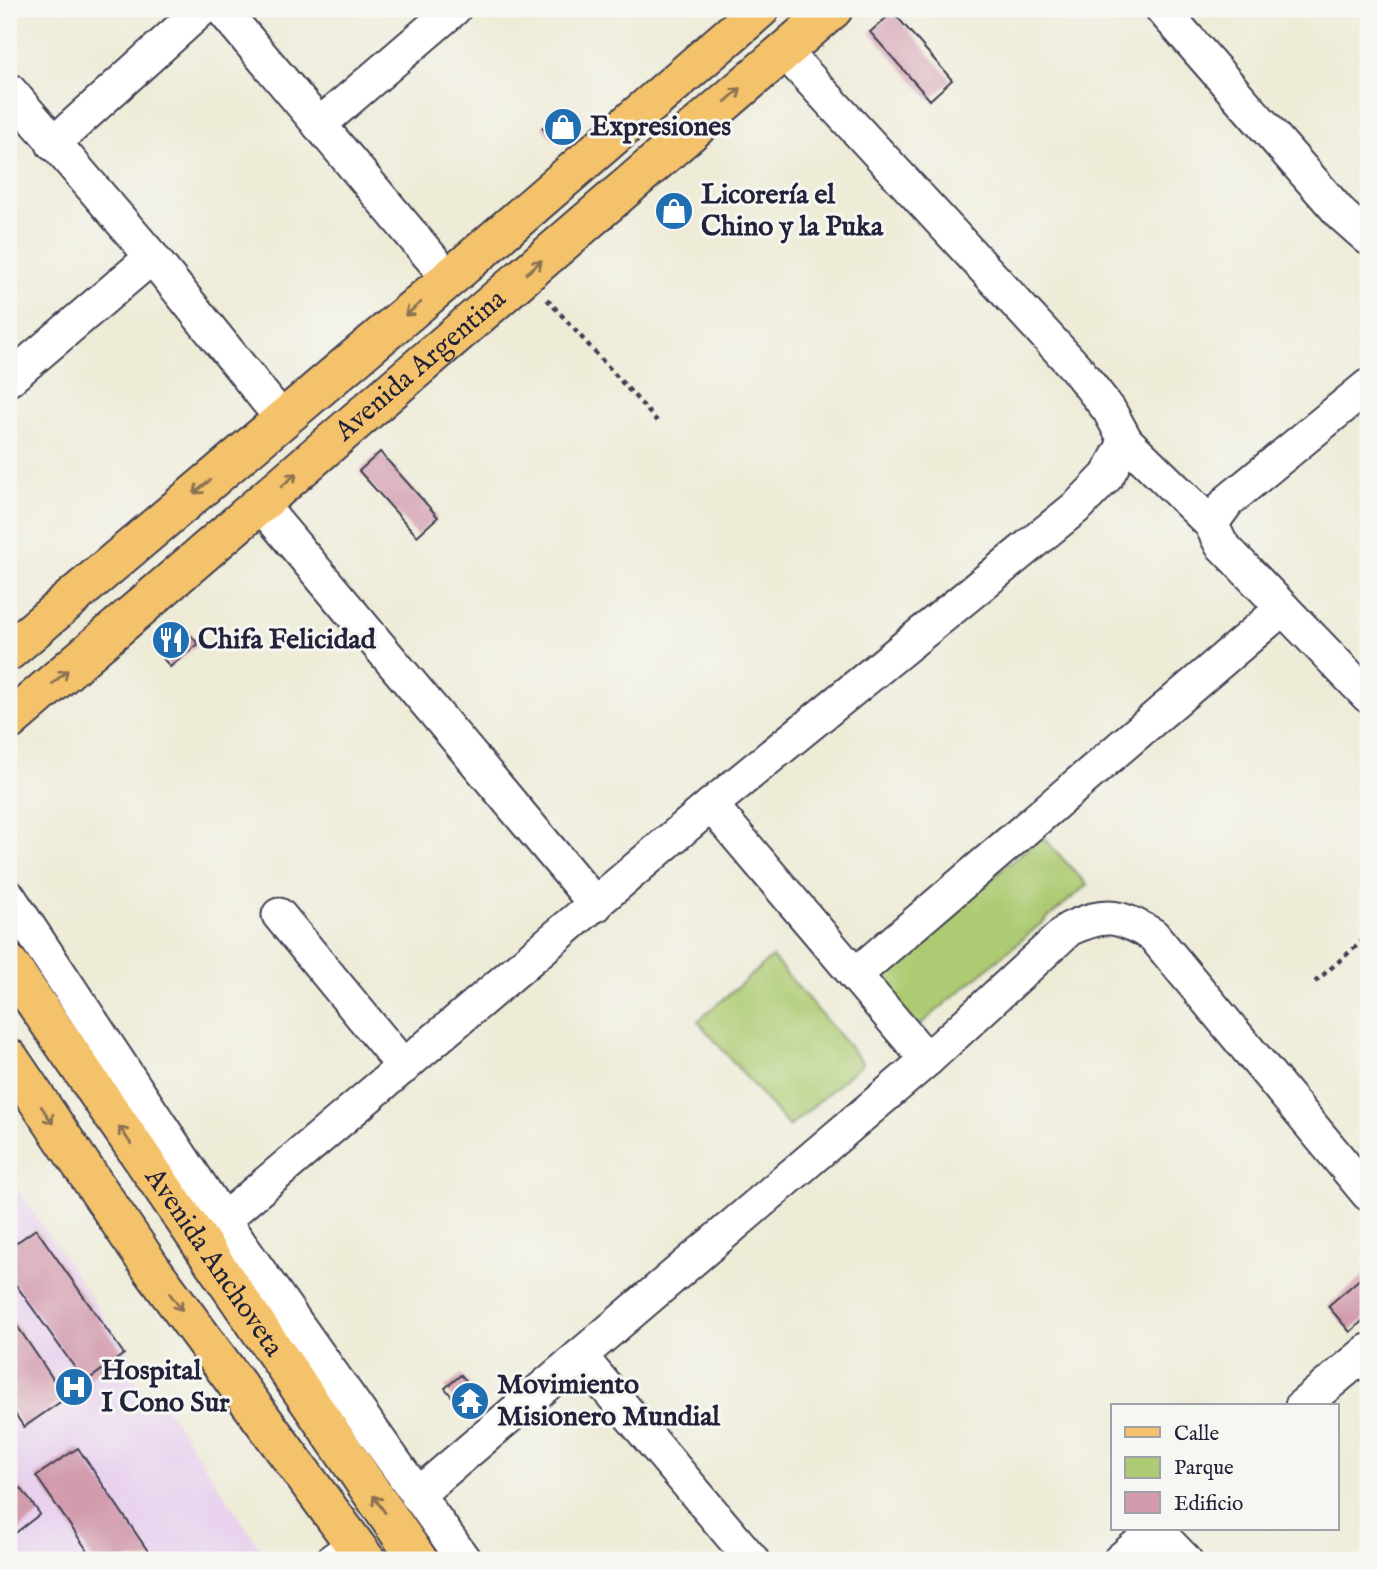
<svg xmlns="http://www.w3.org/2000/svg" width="1377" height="1569" viewBox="0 0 1377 1569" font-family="'IM FELL English',serif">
<rect width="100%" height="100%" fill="#f6f6f2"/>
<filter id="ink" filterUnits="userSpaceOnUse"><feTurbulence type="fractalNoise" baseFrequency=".0143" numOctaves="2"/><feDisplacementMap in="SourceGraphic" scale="14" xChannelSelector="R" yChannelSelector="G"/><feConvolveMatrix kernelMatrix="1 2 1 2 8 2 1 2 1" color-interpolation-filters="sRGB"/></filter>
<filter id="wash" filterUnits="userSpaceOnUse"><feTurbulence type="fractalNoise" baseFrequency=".00686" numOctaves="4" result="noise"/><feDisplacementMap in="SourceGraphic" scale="28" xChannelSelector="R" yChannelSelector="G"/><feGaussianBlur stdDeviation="1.57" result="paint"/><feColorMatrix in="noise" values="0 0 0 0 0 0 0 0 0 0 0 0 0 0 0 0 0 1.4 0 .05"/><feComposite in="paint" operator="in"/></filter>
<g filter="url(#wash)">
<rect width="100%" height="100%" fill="#eeebd7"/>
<path fill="#e8d2ee" d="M9,1183H13L130,1355L125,1366L154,1407L167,1409L268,1560H9Z"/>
<g fill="#adcb72" stroke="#687656" stroke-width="2">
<path d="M1042,836L1087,885L915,1029L869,981Z"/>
<path d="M772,957L863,1063L789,1127L698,1021Z"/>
</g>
<g id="blocks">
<g fill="#d29cad">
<path d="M893,12L952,80L930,100L870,32Z"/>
<path d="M564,108L576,120L554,140L542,128Z"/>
<path d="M380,452L438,517L417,536L359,471Z"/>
<path d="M181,623L198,644L170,667L153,646Z"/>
<path d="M36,1229L124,1354L85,1382L9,1275V1248Z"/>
<path d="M1368,1272V1316L1350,1332L1328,1306Z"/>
<path d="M9,1314L66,1398L24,1427L9,1405Z"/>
<path d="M461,1375L481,1398L464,1412L445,1388Z"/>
<path d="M78,1448L154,1560H94L36,1476Z"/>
<path d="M21,1488L40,1514L9,1538V1497Z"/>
</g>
</g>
</g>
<g filter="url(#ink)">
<use href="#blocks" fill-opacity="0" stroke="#414052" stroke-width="2"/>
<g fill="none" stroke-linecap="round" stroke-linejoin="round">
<defs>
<g id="minor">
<path d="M222,9L449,279"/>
<path d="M1162,9L1342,215L1368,238"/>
<path d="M784,51L1076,368L1109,410L1126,441L1211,524L1221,544L1368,696"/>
<path d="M9,90L152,257L282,419"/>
<path d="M319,125L454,9"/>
<path d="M53,144L202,9"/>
<path d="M9,379L152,257"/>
<path d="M261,505L596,905"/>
<path d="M1211,524L1228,501L1368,386"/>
<path d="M711,805L927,1060"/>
<path d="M9,897L223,1220L464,1560"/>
<path d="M279,915L404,1067"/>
<path d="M855,975L1283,608"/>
<path d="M223,1220L711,805L1079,505L1107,476L1126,441"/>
<path d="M580,1356L752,1560"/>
<path d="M1302,1406L1368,1351"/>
<path d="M417,1495L927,1060L1069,929C1106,912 1118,915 1153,935L1368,1194"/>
<path d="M1156,1530L1185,1560"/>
<path d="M333,1560L355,1545"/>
<path d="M1120,1560L1157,1529"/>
</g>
<g id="major">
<path d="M9,651L459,270L760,9"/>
<path id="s1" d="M9,721L833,9"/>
<path id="s2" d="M9,964L418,1560"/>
<path d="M9,1058L151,1268L366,1560"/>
</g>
</defs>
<use href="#minor" stroke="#414052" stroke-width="37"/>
<use href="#major" stroke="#414052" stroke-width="42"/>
<g stroke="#414052" stroke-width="4.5" stroke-dasharray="5 5" stroke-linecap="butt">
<path d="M547,299L657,421"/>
<path d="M1315,982L1368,936"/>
</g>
<use href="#minor" stroke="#fff" stroke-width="33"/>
<use href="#major" stroke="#f4c26a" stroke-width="38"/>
</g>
<defs><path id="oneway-shaft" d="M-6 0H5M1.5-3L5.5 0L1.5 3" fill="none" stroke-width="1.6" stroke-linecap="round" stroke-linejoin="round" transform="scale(1.75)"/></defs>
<g stroke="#8b7252">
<use href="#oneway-shaft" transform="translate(733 95) rotate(-41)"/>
<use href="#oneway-shaft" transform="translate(534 267) rotate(-41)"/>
<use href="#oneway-shaft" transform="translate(413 309) rotate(140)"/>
<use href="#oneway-shaft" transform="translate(289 480) rotate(-41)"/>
<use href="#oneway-shaft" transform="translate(202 487) rotate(140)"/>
<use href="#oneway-shaft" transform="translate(60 677) rotate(-41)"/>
<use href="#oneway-shaft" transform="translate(47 1115) rotate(56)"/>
<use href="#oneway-shaft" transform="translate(125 1135) rotate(-124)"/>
<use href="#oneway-shaft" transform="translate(176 1302) rotate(54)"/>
<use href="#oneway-shaft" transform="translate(379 1504) rotate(-125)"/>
</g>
</g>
<defs>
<symbol id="shop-disc" viewBox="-11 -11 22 22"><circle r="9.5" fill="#1f6fb2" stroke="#f6f6f2"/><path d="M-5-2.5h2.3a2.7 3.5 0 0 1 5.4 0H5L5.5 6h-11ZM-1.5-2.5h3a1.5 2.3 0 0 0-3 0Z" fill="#fff"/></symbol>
<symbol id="restaurant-disc" viewBox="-11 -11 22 22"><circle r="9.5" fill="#1f6fb2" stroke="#f6f6f2"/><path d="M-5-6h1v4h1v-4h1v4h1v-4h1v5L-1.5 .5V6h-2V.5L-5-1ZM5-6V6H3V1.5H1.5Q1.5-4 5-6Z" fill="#fff"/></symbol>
<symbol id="hospital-disc" viewBox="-11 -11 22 22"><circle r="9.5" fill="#1f6fb2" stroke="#f6f6f2"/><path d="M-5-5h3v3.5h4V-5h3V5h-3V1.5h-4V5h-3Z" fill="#fff"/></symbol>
<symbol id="temple-disc" viewBox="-11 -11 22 22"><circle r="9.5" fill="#1f6fb2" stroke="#f6f6f2"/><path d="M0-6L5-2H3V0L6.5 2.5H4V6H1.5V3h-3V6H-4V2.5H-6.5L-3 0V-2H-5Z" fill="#fff"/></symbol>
</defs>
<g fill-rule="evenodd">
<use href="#shop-disc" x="541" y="105" width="44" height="44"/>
<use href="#shop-disc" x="652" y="189" width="44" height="44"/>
<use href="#restaurant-disc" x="149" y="618" width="44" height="44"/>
<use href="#hospital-disc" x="52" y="1365" width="44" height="44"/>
<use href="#temple-disc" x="448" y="1379" width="44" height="44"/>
</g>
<g text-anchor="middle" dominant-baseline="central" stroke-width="6" stroke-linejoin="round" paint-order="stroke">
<g font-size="28" font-weight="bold" fill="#22223b" stroke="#f6f6f2" text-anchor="start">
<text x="590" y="127">Expresiones</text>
<text x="701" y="195">Licorería el<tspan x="701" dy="32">Chino y la Puka</tspan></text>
<text x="198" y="640">Chifa Felicidad</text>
<text x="101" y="1371">Hospital<tspan x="101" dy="32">I Cono Sur</tspan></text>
<text x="497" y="1385">Movimiento<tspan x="497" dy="32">Misionero Mundial</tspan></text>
</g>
<g font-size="28" fill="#22223b" stroke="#f6f6f2">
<text stroke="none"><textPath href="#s1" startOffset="544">Avenida Argentina</textPath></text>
<text stroke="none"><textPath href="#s2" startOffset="362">Avenida Anchoveta</textPath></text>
</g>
</g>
<rect width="1377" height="1569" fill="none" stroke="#f6f6f2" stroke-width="35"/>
<rect x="1111" y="1404" width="228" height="126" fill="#f6f6f2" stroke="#a1a1a9" stroke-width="2"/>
<rect x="1125" y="1427" width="35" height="10" fill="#f4c26a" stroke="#a1a1a9" stroke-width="2"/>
<text x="1174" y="1440" font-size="21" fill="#22223b">Calle</text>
<rect x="1125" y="1457" width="35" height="21" fill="#adcb72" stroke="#a1a1a9" stroke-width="2"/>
<text x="1174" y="1474" font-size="21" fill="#22223b">Parque</text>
<rect x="1125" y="1492" width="35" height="21" fill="#d29cad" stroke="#a1a1a9" stroke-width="2"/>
<text x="1174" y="1510" font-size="21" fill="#22223b">Edificio</text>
</svg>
